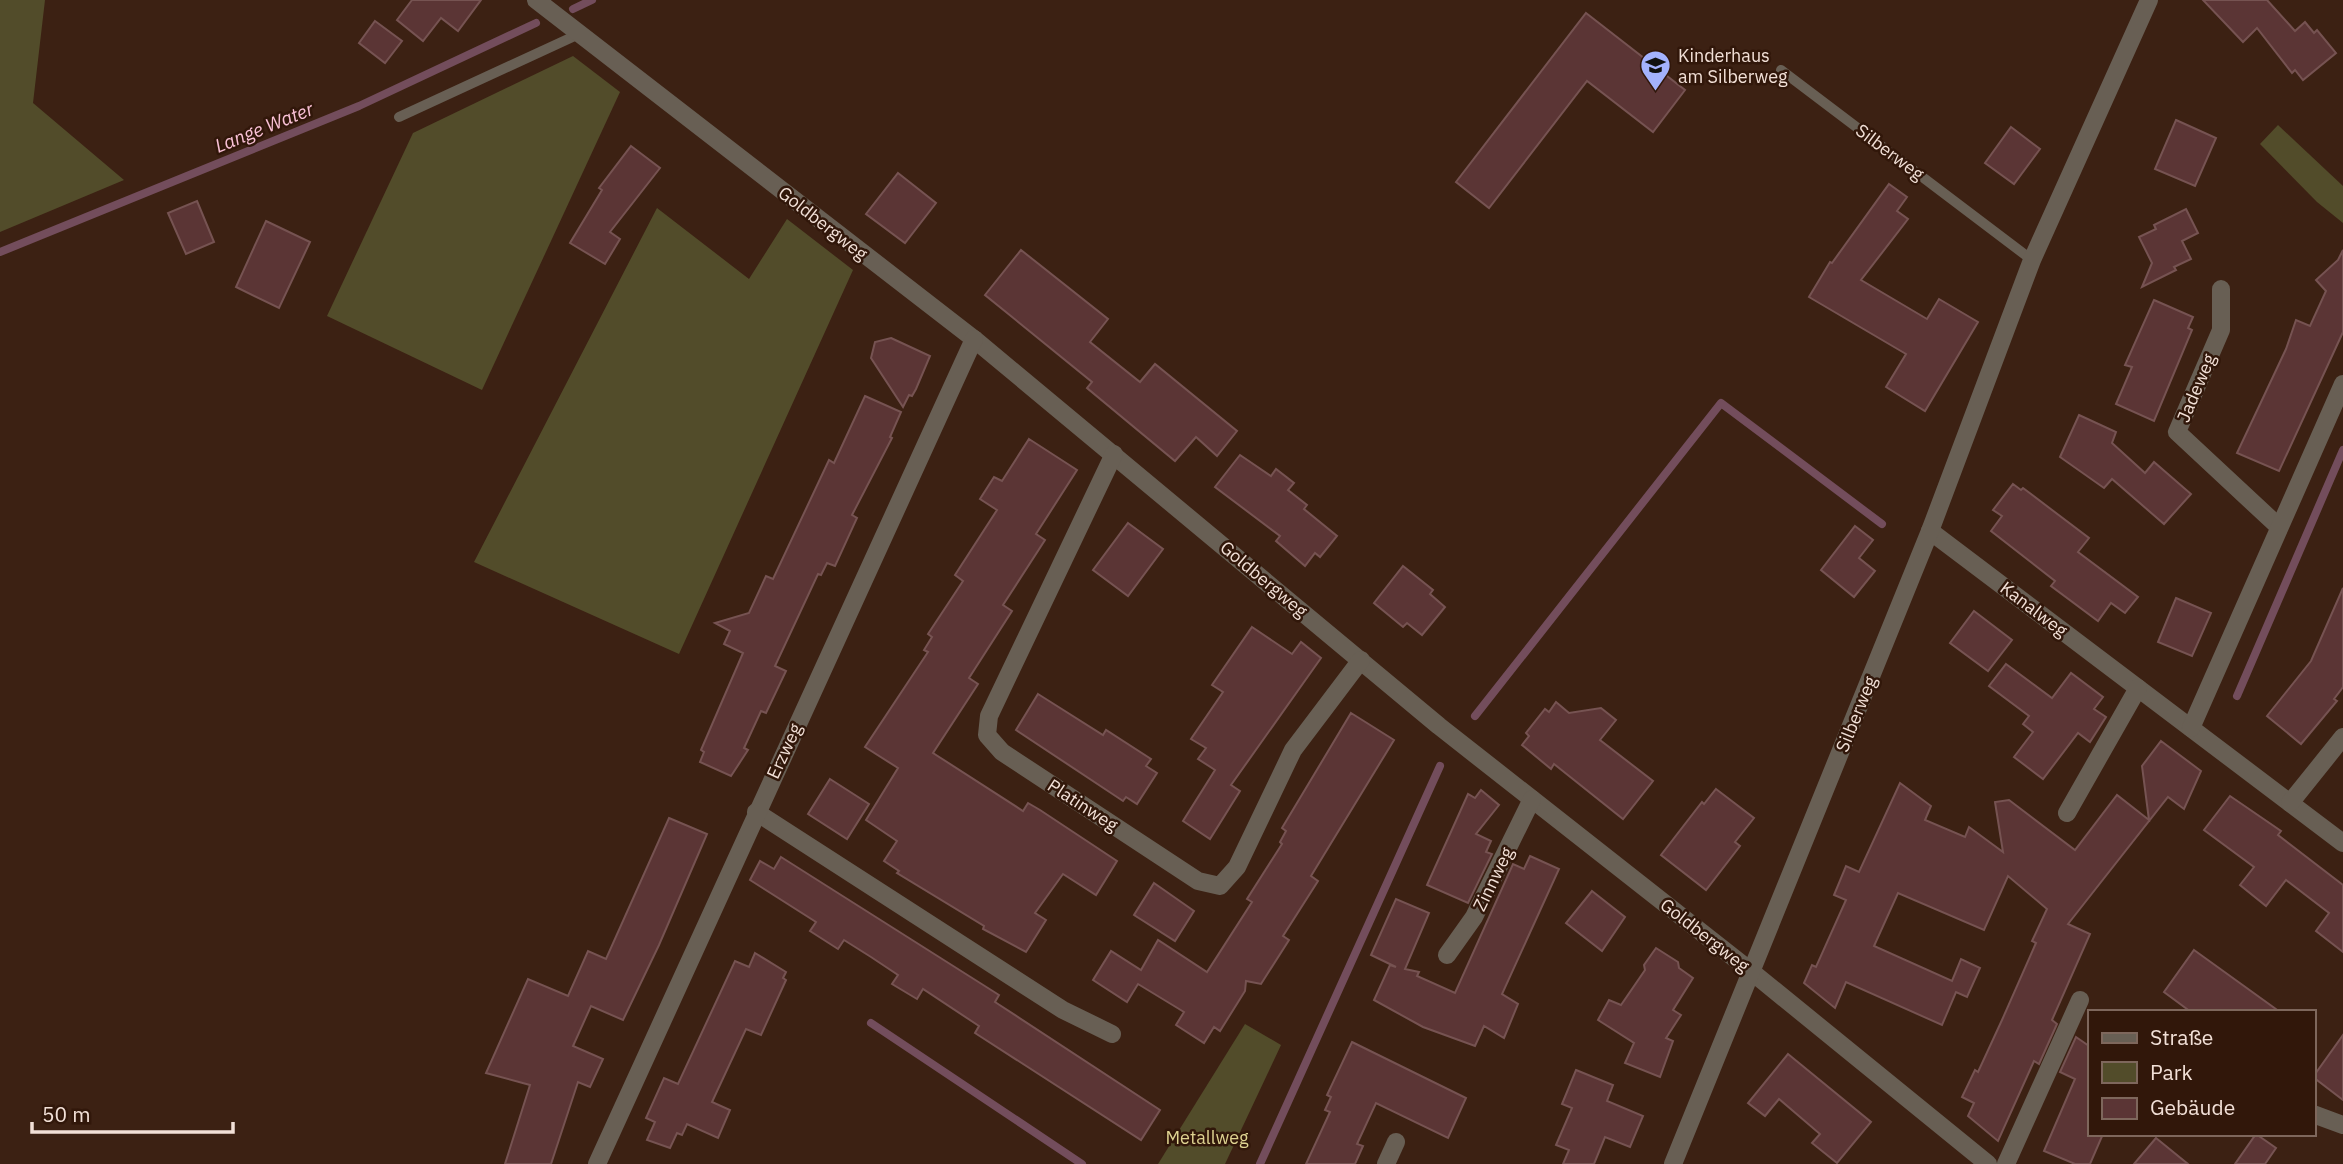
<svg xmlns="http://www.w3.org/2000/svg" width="2343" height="1164" viewBox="0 0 2343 1164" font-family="'IBM Plex Sans',sans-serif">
<rect width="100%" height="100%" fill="#3c2113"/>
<g fill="#524c2a">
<path d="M0,0H45L33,103L124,180L0,232Z"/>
<path d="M573,56L620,92L482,390L327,316L413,133Z"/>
<path d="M2278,125L2343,186V223L2317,202L2260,144Z"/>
<path d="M657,208L749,279L787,219L853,270L679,654L474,562Z"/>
<path d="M1245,1024L1281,1045L1225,1164H1158Z"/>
</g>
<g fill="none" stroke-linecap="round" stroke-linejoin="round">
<g stroke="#734d5c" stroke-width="8">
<path d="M573,9L592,0"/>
<path d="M0,252L359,106L536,23"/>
<path d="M2237,696L2343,450"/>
<path d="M1475,716L1721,403L1882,524"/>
<path d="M871,1023L1082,1164"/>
<path d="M1260,1164L1440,766"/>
</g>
</g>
<g fill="#5b3535" stroke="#765352" stroke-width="2">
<path d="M412,0H481L458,31L441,18L423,41L397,20Z"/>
<path d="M2203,0H2267L2295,31L2305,22L2314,33L2317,30L2336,53L2303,80L2295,70L2292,73L2257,28L2243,42Z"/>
<path d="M1586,13L1685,90L1653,132L1587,81L1489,208L1456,182Z"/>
<path d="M375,21L402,41L385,63L359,43Z"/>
<path d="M2176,120L2216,138L2195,186L2155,169Z"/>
<path d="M2011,127L2040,149L2014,184L1985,163Z"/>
<path d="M631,146L660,168L610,232L620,239L605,264L570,243L602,190L599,188Z"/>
<path d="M898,173L936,203L905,243L866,214Z"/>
<path d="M1889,184L1907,197L1897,211L1908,219L1861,280L1927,319L1939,299L1978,322L1925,411L1886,387L1906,354L1809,297L1830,262L1832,263Z"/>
<path d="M197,201L214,242L186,254L168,213Z"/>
<path d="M2186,209L2198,233L2182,241L2191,259L2174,267L2176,270L2142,287L2152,263L2139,237L2156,229L2154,225Z"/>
<path d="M266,221L310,242L279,308L236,287Z"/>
<path d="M1021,250L1108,319L1090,342L1140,382L1155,364L1237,431L1217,456L1196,437L1175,461L1087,388L1092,382L985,295Z"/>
<path d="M2343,250V332L2279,471L2237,453L2286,349L2296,320L2310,326L2326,291L2316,280L2338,260Z"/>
<path d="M2154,300L2193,317L2188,328L2192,330L2154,421L2116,404L2132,367L2125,365Z"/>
<path d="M891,338L930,356L916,389L912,396L909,395L903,407L871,358L875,342Z"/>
<path d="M865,396L901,412L890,437L892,438L852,515L857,518L835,566L827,563L821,575L818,574L775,666L786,671L766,713L761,711L744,748L748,750L731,776L700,762L704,752L701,750L743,653L724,644L730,631L715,623L749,613L766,576L773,579L829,460L834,463Z"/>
<path d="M2079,415L2116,432L2112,443L2145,473L2154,462L2191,494L2164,524L2112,479L2104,488L2060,457Z"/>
<path d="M1029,439L1077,470L1036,534L1045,540L1003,605L1012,611L969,678L978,684L933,753L1023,811L1028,803L1040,810L1117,861L1096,895L1063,874L1035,913L1046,920L1026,952L983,929L984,926L897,873L899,871L884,861L897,841L866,820L898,768L865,747L928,652L924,650L932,637L928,634L963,581L955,575L997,510L980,499L994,477L1002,481Z"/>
<path d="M1240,455L1271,476L1276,469L1294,483L1288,490L1307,505L1304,509L1337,536L1320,557L1315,553L1305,566L1276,541L1280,536L1215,487Z"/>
<path d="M2013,484L2021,490L2023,488L2089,538L2078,552L2138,597L2125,613L2111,603L2098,621L2051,586L2055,581L1991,531L2002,516L1993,510Z"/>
<path d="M1128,523L1163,549L1128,596L1093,570Z"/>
<path d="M1855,526L1873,540L1859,558L1875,571L1854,597L1821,570Z"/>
<path d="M1403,566L1433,590L1430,594L1445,607L1422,635L1407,623L1403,627L1374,603Z"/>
<path d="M2343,588V687L2334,699L2337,701L2301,744L2267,716L2311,661Z"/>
<path d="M2176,598L2211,613L2192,656L2158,642Z"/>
<path d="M1974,611L2012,640L1988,671L1950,643Z"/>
<path d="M1252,627L1292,654L1301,642L1321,658L1231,785L1240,791L1210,839L1183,821L1215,770L1198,759L1206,748L1191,739L1223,692L1212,685Z"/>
<path d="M2006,664L2052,698L2071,673L2103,697L2094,709L2106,717L2090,742L2078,733L2043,779L2014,757L2033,732L2023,724L2029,716L1989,686Z"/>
<path d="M1038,694L1103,735L1106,730L1151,759L1146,766L1157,773L1137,804L1126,797L1123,801L1016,730Z"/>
<path d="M1556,702L1569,713L1601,708L1616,720L1600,740L1653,781L1623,819L1554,764L1551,769L1522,745L1529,736L1526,733L1545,709L1549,712Z"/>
<path d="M1351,713L1394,740L1311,876L1318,881L1283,936L1289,940L1261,984L1246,981L1245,991L1220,1031L1214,1027L1204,1043L1176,1025L1184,1012L1138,984L1127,1002L1093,980L1111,951L1141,970L1158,940L1207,972L1252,902L1247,899L1282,844L1280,842L1286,831L1282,828Z"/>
<path d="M2161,741L2201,771L2184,809L2168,797L2068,924L2090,934L2052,1020L2057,1024L2039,1064L2034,1061L1998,1141L1968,1116L1974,1103L1962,1097L1975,1070L1978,1072L2002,1020L2036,943L2032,941L2047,909L2008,876L1984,930L1898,893L1874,946L1952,981L1961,959L1980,968L1967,997L1956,992L1942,1025L1846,982L1835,1008L1804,983L1812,965L1816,967L1846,900L1834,895L1846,866L1859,872L1900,783L1931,806L1925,820L1965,837L1969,827L2003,852L1995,802L2009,800L2075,850L2117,795L2149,820L2142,766Z"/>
<path d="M830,779L869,804L847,839L808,814Z"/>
<path d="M1716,789L1754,818L1735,842L1740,846L1706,890L1661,855L1702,802L1704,804Z"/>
<path d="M1481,790L1499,805L1476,834L1491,841L1486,852L1492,854L1468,903L1427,885L1468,794L1475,798Z"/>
<path d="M2230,796L2281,831L2278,835L2343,885V952L2316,931L2329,913L2286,880L2266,906L2240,885L2254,867L2204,830Z"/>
<path d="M669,818L707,834L659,945L623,1020L591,1006L573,1046L603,1059L590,1087L578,1082L551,1164H505L530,1085L486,1073L528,979L568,996L588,951L606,959Z"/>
<path d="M1530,856L1559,869L1502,994L1518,1004L1504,1038L1484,1026L1475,1046L1423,1027L1374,1000L1390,965L1396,967L1371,955L1396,899L1429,913L1405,969L1419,972L1417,976L1455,993L1513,864L1524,869Z"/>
<path d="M781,857L999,995L995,1002L1160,1110L1141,1140L975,1033L979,1026L923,989L917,999L892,984L898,975L871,957L844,940L838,949L810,931L816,922L750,880L760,861L774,869Z"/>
<path d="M1154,883L1194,911L1175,941L1134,915Z"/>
<path d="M1592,891L1625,917L1602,951L1566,923Z"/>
<path d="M1656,948L1678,962L1679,968L1693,978L1673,1010L1681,1015L1666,1038L1673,1041L1660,1077L1625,1063L1634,1043L1598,1020L1609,1000L1621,1005L1645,970L1644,965Z"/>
<path d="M2194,950L2280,1012H2191L2164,992Z"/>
<path d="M755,953L786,972L783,978L786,980L761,1035L746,1029L712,1102L730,1110L718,1138L687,1124L682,1135L677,1133L670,1148L647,1140L655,1122L646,1118L664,1078L678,1084L735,961L749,967Z"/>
<path d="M2343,1035V1100L2313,1077Z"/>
<path d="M2076,1037L2089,1046V1134H2103L2090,1164H2075L2044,1151L2075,1079L2060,1072Z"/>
<path d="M1352,1042L1466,1098L1448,1138L1376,1103L1357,1144L1363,1146L1355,1164H1306L1330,1112L1325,1110L1331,1097L1327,1095Z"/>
<path d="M1788,1054L1871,1122L1837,1163L1812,1143L1820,1134L1779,1099L1765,1116L1748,1103Z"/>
<path d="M1576,1070L1613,1085L1607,1101L1643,1116L1630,1147L1605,1137L1594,1164H1563L1569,1150L1556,1145L1572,1108L1562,1104Z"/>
<path d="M2256,1134L2276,1148L2265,1164H2235Z"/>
<path d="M2156,1138L2188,1164H2134Z"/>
</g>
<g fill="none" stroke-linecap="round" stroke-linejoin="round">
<g stroke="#685f54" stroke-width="10">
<path d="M1781,70L2032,260"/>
<path d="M399,117L579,34"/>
</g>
<g stroke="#685f54" stroke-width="18">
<path d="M536,0L974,339L1439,726L1752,972L1988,1164"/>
<path d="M2221,289V330L2177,432L2279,527"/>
<path d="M1114,454L989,716L987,735L1002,752L1198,881L1220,886L1237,867L1293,750L1361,660"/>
<path d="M1930,531L2343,843"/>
<path d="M2191,728L2343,384"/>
<path d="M2290,803L2343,737"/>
<path d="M756,812L1063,1010L1112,1034"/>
<path d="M2067,813L2138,688"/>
<path d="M1447,955L1474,917L1532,799"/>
<path d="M2313,1114L2343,1125"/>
<path d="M597,1164L974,339"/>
<path d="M1386,1164L1396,1142"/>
<path d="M2006,1164L2080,1000"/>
</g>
<path stroke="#685f54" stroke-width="18" d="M1673,1164L1930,531L2032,260L2149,0"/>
</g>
<defs>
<symbol id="school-pin" viewBox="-11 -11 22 30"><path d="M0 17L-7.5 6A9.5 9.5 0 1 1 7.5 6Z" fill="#a3b2fd" stroke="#31170a"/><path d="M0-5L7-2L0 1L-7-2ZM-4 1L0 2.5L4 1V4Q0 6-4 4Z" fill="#111"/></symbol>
</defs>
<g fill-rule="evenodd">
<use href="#school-pin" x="1638" y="48" width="35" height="47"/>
</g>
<g text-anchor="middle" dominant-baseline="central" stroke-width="5" stroke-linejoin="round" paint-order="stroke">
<g font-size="18" fill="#f2e0d7" stroke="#31170a" text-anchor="start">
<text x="1678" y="55">Kinderhaus<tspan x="1678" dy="21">am Silberweg</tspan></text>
</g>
<g font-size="18" fill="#f2e0d7" stroke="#31170a">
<text transform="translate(1890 152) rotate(37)">Silberweg</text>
<text transform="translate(823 223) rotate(38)">Goldbergweg</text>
<text transform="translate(2196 388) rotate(-67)">Jadeweg</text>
<text transform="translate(1264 579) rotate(40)">Goldbergweg</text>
<text transform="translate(2034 609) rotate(37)">Kanalweg</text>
<text transform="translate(1856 714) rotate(-68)">Silberweg</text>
<text transform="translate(784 751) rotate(-65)">Erzweg</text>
<text transform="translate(1083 805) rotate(33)">Platinweg</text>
<text transform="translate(1493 879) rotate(-64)">Zinnweg</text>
<text transform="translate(1705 935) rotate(38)">Goldbergweg</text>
</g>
<g font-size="18" fill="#ded391" stroke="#31170a">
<text x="1207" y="1137">Metallweg</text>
</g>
<g font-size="19" font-style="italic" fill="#f9c1d6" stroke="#31170a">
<text transform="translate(264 127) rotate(-22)">Lange Water</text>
</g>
</g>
<rect x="2088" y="1010" width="228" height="126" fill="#31170a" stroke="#7e675c" stroke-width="2"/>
<rect x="2102" y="1033" width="35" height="10" fill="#685f54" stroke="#7e675c" stroke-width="2"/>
<text x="2150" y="1045" font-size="21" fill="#f2e0d7">Straße</text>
<rect x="2102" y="1062" width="35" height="21" fill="#524c2a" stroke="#7e675c" stroke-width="2"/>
<text x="2150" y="1080" font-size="21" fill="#f2e0d7">Park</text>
<rect x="2102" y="1098" width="35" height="21" fill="#5b3535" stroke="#7e675c" stroke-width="2"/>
<text x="2150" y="1115" font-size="21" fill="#f2e0d7">Gebäude</text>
<path d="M32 1122v10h201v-10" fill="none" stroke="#f2e0d7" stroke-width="3.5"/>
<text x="42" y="1122" font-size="21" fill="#f2e0d7" stroke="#31170a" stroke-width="5" paint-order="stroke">50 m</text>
</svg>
